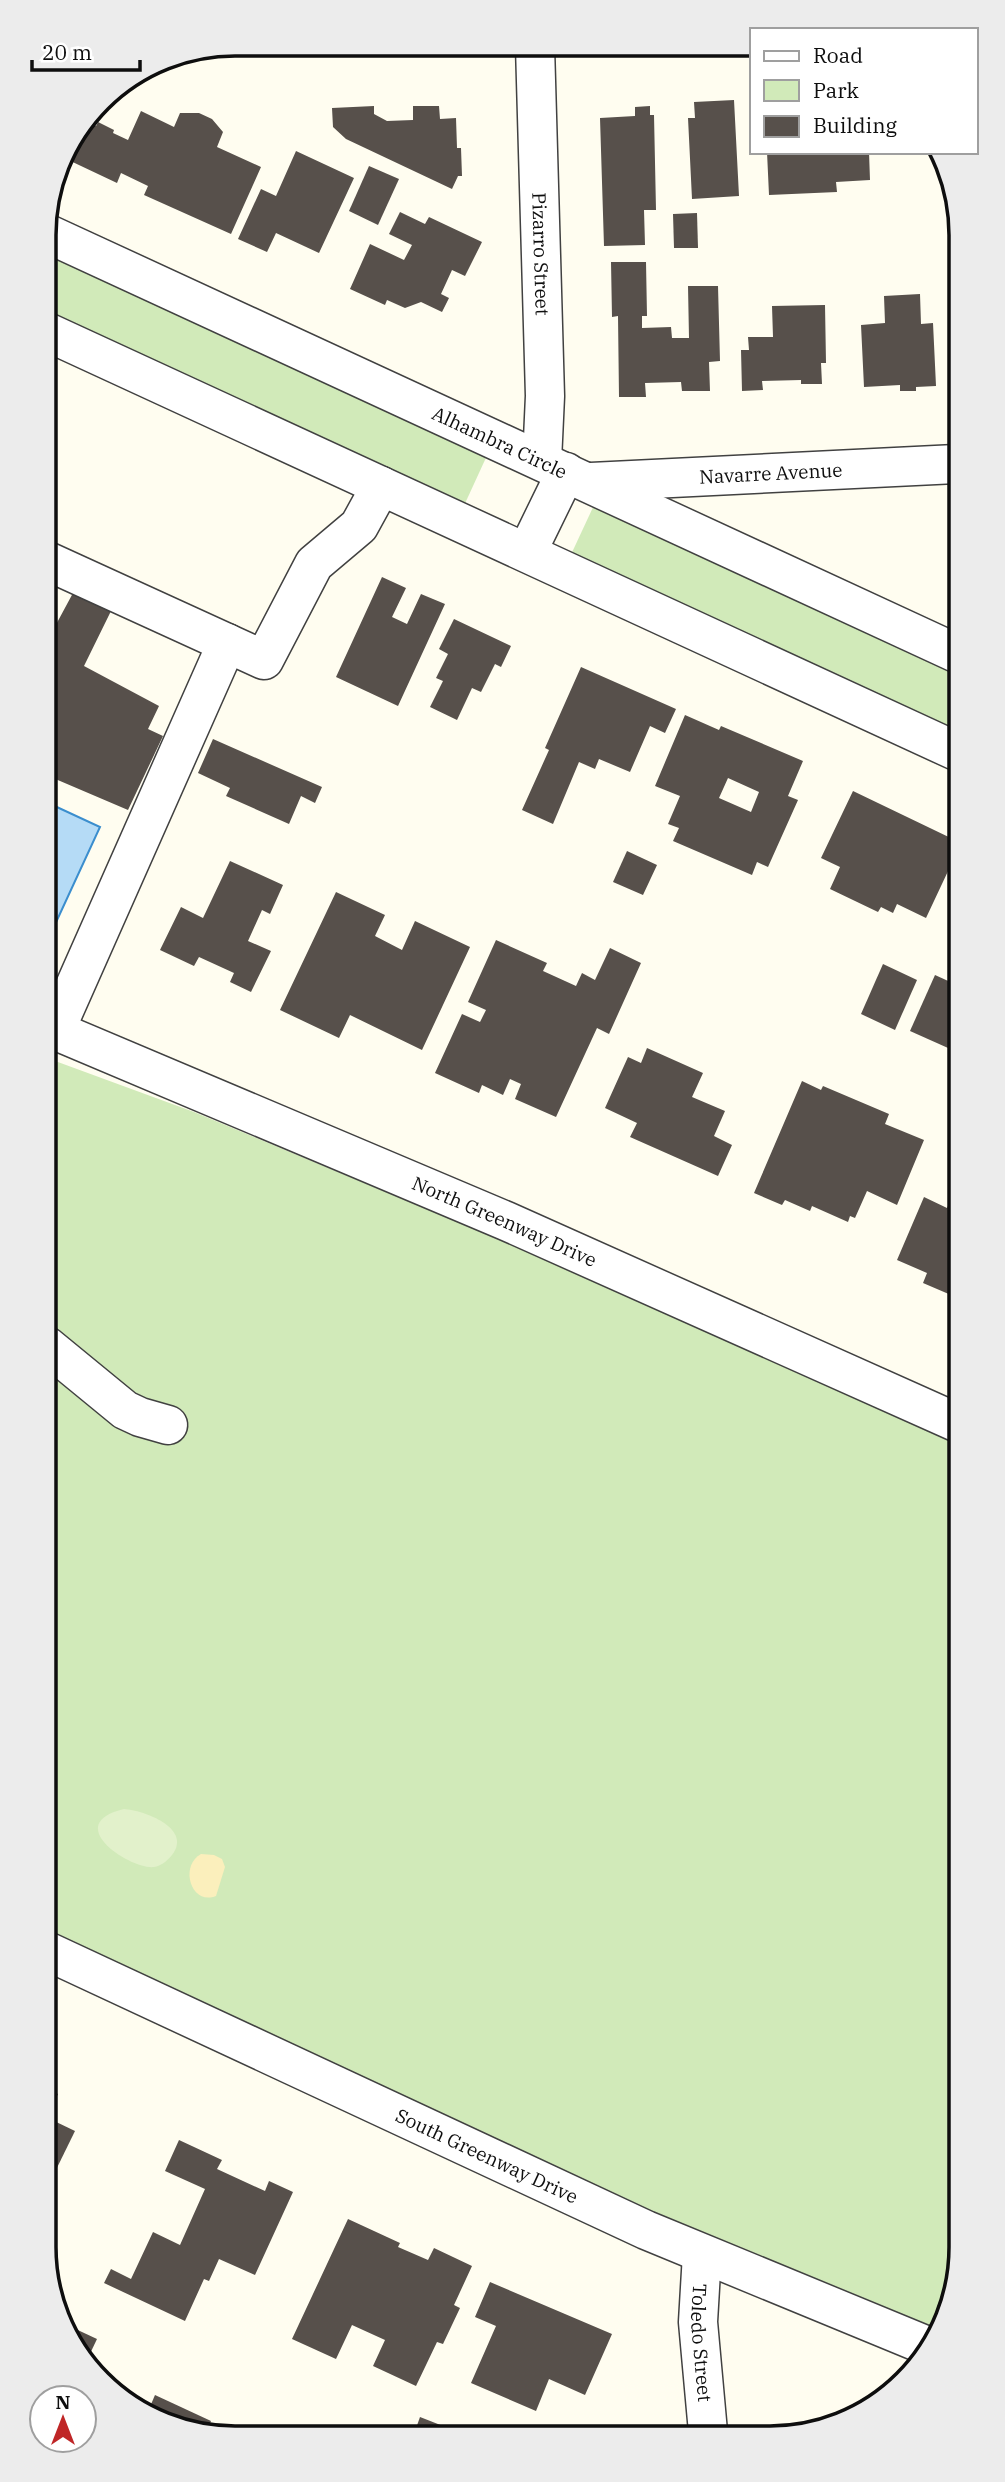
<svg xmlns="http://www.w3.org/2000/svg" width="1005" height="2482" viewBox="0 0 1005 2482" font-family="'IBM Plex Serif',serif">
<rect width="100%" height="100%" fill="#fffdf0"/>
<g fill="#d1eab9">
<path d="M44,246L490,449L462,510L44,317Z"/>
<path d="M595,503L956,669V739L568,561Z"/>
<path d="M47,1058L194,1112L738,1339L958,1443L961,2259L947,2320L938,2335L659,2219L49,1935Z"/>
</g>
<path fill="#fbefbc" d="M201,1854L214,1855L222,1859L225,1867L216,1896C191,1906 179,1866 201,1854Z"/>
<path fill="#e2f1cb" d="M124,1809C143,1810 193,1828 172,1855C167,1861 161,1866 154,1867C131,1870 60,1824 124,1809Z"/>
<path fill="#b5dbf6" stroke="#3b8ece" stroke-width="2" d="M46,802L100,827L46,944Z"/>
<g fill="#57504b" fill-rule="evenodd">
<path d="M734,100L739,196L692,199L688,118H695L694,102Z"/>
<path d="M374,106V114L387,121L413,120V106H439L440,119L456,118L457,148H461L462,176H458L452,189L346,139L333,127L332,108Z"/>
<path d="M650,106V115H654L656,210H644L645,245L604,246L600,118L635,116V107Z"/>
<path d="M141,111L174,127L180,113H199L212,119L223,132L217,147L261,167L231,234L144,195L148,186L121,173L117,183L62,157L63,151L86,121L96,126L98,122L114,130L113,133L128,140Z"/>
<path d="M296,151L354,178L319,253L276,233L267,252L238,239L261,189L276,196Z"/>
<path d="M767,152H869L870,180L836,182L837,192L769,195Z"/>
<path d="M369,166L399,179L378,225L349,211Z"/>
<path d="M400,212L425,224L429,217L482,242L465,276L452,270L441,294L449,298L442,312L421,302L405,308L387,300L385,305L350,289L370,244L404,260L412,245L389,234Z"/>
<path d="M697,213L698,248H674L673,214Z"/>
<path d="M611,262H646L647,316H642V328L671,327L672,338H689L688,286H718L720,361L709,362L710,391H682L681,382L645,383L646,397H619L618,316L612,317Z"/>
<path d="M920,294L921,324L933,323L936,386L916,387V391H900V385L864,387L861,325L885,323L884,296Z"/>
<path d="M825,305L826,363H821L822,384H801V380L762,381L763,390L742,391L741,350H749L748,337H773L772,306Z"/>
<path d="M382,577L406,588L392,617L407,624L421,594L445,604L398,706L336,677Z"/>
<path d="M73,593L111,611L84,666L159,706L148,729L163,736L128,810L46,775L45,645Z"/>
<path d="M454,619L511,646L501,667L495,664L481,692L472,688L457,720L430,707L443,681L436,678L448,654L439,649Z"/>
<path d="M581,667L676,709L665,733L650,726L630,772L599,759L595,769L579,762L553,824L522,810L549,750L545,748Z"/>
<path d="M685,715L719,730L721,726L803,761L788,796L798,800L768,867L757,862L752,875L673,841L679,828L668,824L680,796L655,786ZM728,778L759,792L751,812L719,798Z"/>
<path d="M213,739L322,787L315,803L301,796L289,824L226,796L230,788L198,773Z"/>
<path d="M853,791L957,841V852L926,918L897,904L893,913L881,907L878,912L830,889L840,867L821,858Z"/>
<path d="M627,851L657,865L643,895L613,882Z"/>
<path d="M230,861L283,885L270,914L262,910L248,941L271,951L251,992L230,982L234,973L199,957L194,966L160,950L181,907L203,918Z"/>
<path d="M336,892L385,915L375,936L402,950L415,921L470,947L422,1050L350,1015L339,1038L280,1010Z"/>
<path d="M496,940L547,963L543,971L576,986L582,973L595,980L610,948L641,963L609,1034L597,1028L556,1117L515,1099L521,1084L510,1079L503,1095L482,1085L479,1093L435,1073L462,1014L480,1022L486,1010L468,1002Z"/>
<path d="M883,964L917,980L895,1030L861,1014Z"/>
<path d="M935,975L957,985V1052L910,1031Z"/>
<path d="M647,1048L703,1073L692,1097L725,1111L714,1136L732,1145L718,1176L630,1137L637,1123L605,1108L628,1057L641,1063Z"/>
<path d="M802,1081L821,1090L823,1086L889,1114L885,1124L924,1140L897,1205L867,1191L855,1218L850,1216L848,1222L812,1206L810,1211L785,1200L782,1205L754,1193Z"/>
<path d="M958,1185V1298L923,1283L927,1273L897,1260L924,1197L947,1208Z"/>
<path d="M50,2090L58,2094L50,2111Z"/>
<path d="M50,2119L75,2131L50,2182Z"/>
<path d="M179,2140L222,2160L217,2169L265,2191L269,2181L293,2192L255,2275L219,2259L209,2281L204,2279L185,2321L104,2283L111,2269L131,2279L153,2232L180,2245L205,2189L165,2171Z"/>
<path d="M348,2219L400,2243L398,2247L428,2260L434,2248L472,2266L454,2305L460,2308L443,2344L437,2342L416,2386L373,2366L385,2340L352,2325L336,2359L292,2339Z"/>
<path d="M490,2282L612,2334L585,2395L549,2379L536,2411L471,2383L496,2326L475,2317Z"/>
<path d="M67,2325L97,2339L87,2360L75,2340Z"/>
<path d="M155,2395L211,2421L205,2435H198L149,2409Z"/>
<path d="M420,2417L443,2426L440,2434H414Z"/>
</g>
<g fill="none" stroke-linecap="round" stroke-linejoin="round">
<defs>
<g id="minor">
<path id="s1" d="M535,46L545,396L542,461"/>
<path id="s2" d="M44,232L956,653"/>
<path d="M45,331L956,751"/>
<path id="s3" d="M591,482L956,464"/>
<path d="M527,552L566,472"/>
<path d="M45,560L264,660L314,564L359,526L381,486"/>
<path id="s4" d="M47,1027L506,1221L958,1423"/>
<path d="M55,1031L227,643"/>
<path d="M47,1346L125,1410L140,1417L168,1425"/>
<path id="s5" d="M49,1952L646,2230L930,2347"/>
<path id="s6" d="M702,2254L698,2322L708,2432"/>
</g>
</defs>
<use href="#minor" stroke="#414141" stroke-width="41"/>
<use href="#minor" stroke="#fff" stroke-width="38"/>
</g>
<g text-anchor="middle" dominant-baseline="central" stroke-width="7" stroke-linejoin="round" paint-order="stroke">
<g font-size="19" fill="#0e0e0e" stroke="#fff">
<text stroke="none"><textPath href="#s1" startOffset="208">Pizarro Street</textPath></text>
<text stroke="none"><textPath href="#s2" startOffset="502">Alhambra Circle</textPath></text>
<text stroke="none"><textPath href="#s3" startOffset="180">Navarre Avenue</textPath></text>
<text stroke="none"><textPath href="#s4" startOffset="497">North Greenway Drive</textPath></text>
<text stroke="none"><textPath href="#s5" startOffset="483">South Greenway Drive</textPath></text>
<text stroke="none"><textPath href="#s6" startOffset="89">Toledo Street</textPath></text>
</g>
</g>
<path d="M0 0H1005V2482H0ZM235 56H770A179 179 0 0 1 949 235V2247A179 179 0 0 1 770 2426H235A179 179 0 0 1 56 2247V235A179 179 0 0 1 235 56Z" fill="#ececec" fill-rule="evenodd"/>
<path fill="none" stroke="#0e0e0e" stroke-width="3.5" d="M235 56H770A179 179 0 0 1 949 235V2247A179 179 0 0 1 770 2426H235A179 179 0 0 1 56 2247V235A179 179 0 0 1 235 56Z"/>
<rect x="750" y="28" width="228" height="126" fill="#ffffff" stroke="#9f9f9f" stroke-width="2"/>
<rect x="764" y="51" width="35" height="10" fill="#ffffff" stroke="#9f9f9f" stroke-width="2"/>
<text x="813" y="63" font-size="21" fill="#0e0e0e">Road</text>
<rect x="764" y="80" width="35" height="21" fill="#d1eab9" stroke="#9f9f9f" stroke-width="2"/>
<text x="813" y="98" font-size="21" fill="#0e0e0e">Park</text>
<rect x="764" y="116" width="35" height="21" fill="#57504b" stroke="#9f9f9f" stroke-width="2"/>
<text x="813" y="133" font-size="21" fill="#0e0e0e">Building</text>
<g transform="translate(63 2419)"><circle r="33" fill="#ffffff" stroke="#9f9f9f" stroke-width="2"/>
<path d="M0-5L12 26L0 18L-12 26Z" fill="#bf2627"/>
<text y="-10" font-size="19" font-weight="bold" text-anchor="middle" fill="#0e0e0e">N</text>
</g>
<path d="M32 60v10h108v-10" fill="none" stroke="#0e0e0e" stroke-width="3.5"/>
<text x="42" y="60" font-size="21" fill="#0e0e0e" stroke="#ffffff" stroke-width="5" paint-order="stroke">20 m</text>
</svg>
